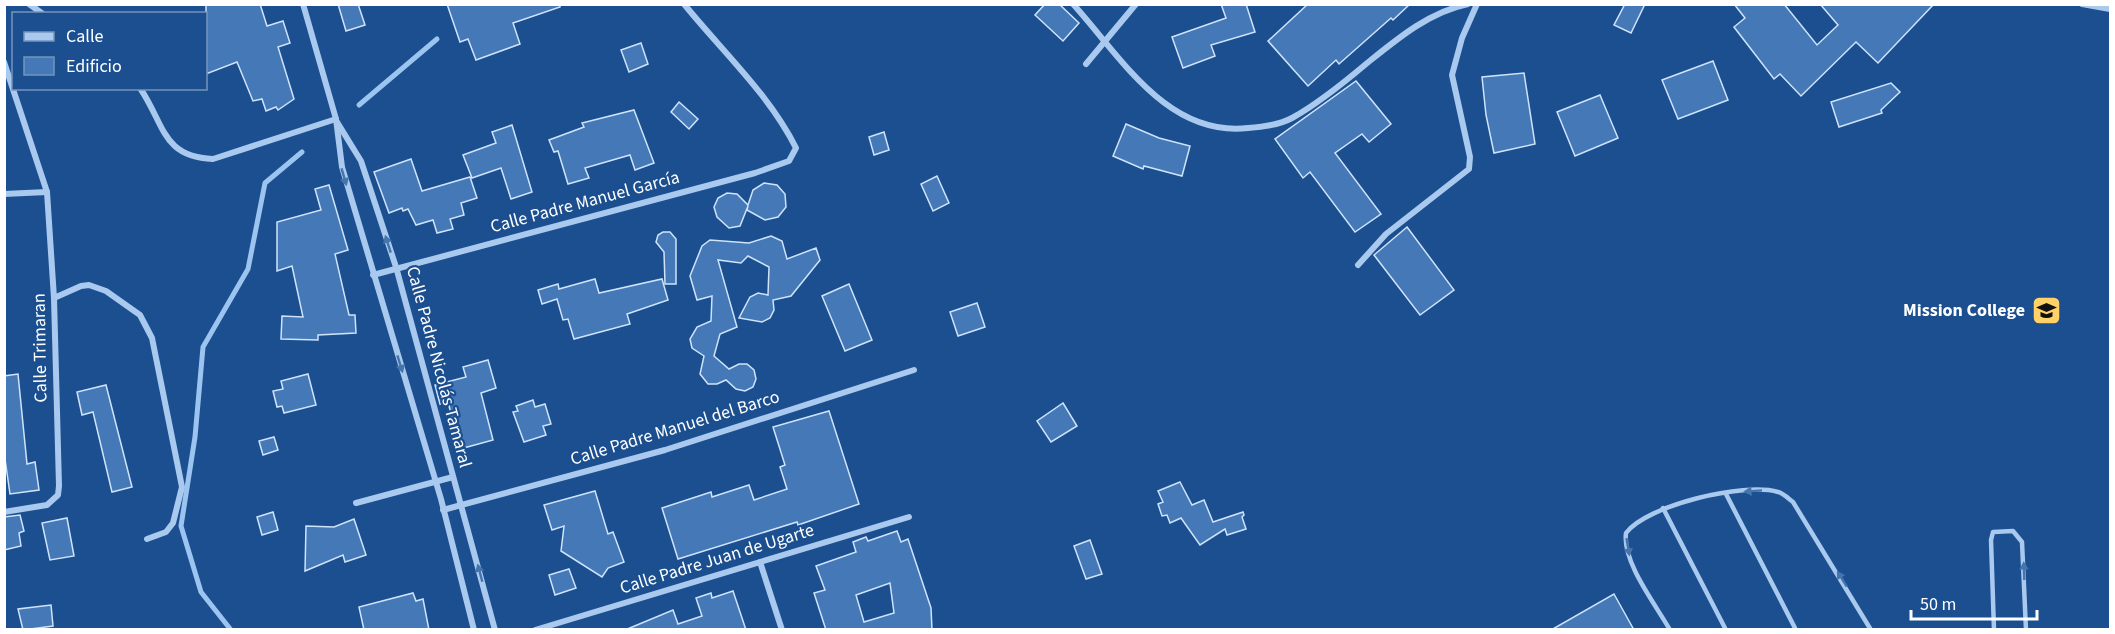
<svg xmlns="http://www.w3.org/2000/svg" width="2115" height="634" viewBox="0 0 2115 634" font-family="'Source Sans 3',sans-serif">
<rect width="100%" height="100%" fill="#1b4f8f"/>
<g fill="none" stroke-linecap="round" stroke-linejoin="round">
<g stroke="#9cc4f0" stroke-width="5">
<path d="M359,105L437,39"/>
<path d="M231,630L201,592L181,526L195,437L203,347L248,269L265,183L302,152"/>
</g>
</g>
<g fill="#4478b7" stroke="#cfe3fa" stroke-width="1.5" fill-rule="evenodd">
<path d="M206,4H260L267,26L283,21L290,43L278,47L294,99L278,110L276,107L266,111L262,99L253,101L237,62L206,74Z"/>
<path d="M338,4H358L365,25L346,31Z"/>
<path d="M447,4H560V7L513,23L520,44L476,60L468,39L460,42Z"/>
<path d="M1045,4H1059L1079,23L1063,41L1035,15Z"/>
<path d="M1221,4H1246L1255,32L1211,45L1215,56L1183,68L1172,37L1226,18Z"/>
<path d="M1308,4H1410L1393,20L1391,18L1339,64L1336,60L1308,86L1268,41Z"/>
<path d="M1625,4H1645L1631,33L1614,25Z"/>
<path d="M1734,4H1784L1817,45L1838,25L1820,4H1934L1878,63L1856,42L1801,96L1780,74L1774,79L1734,27L1745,18Z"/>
<path d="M641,43L648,64L629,72L621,50Z"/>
<path d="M1713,61L1728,100L1678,119L1662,80Z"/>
<path d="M1524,73L1535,144L1494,153L1486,115L1482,77Z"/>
<path d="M1356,81L1391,124L1369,142L1362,134L1335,153L1381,214L1355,232L1310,172L1303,178L1275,139Z"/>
<path d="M1891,83L1900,92L1881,110L1882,113L1839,127L1831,102Z"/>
<path d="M1600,95L1618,138L1575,156L1557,112Z"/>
<path d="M679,102L698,119L689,129L671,112Z"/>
<path d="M634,110L654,163L635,170L630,155L585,168L589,178L568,184L558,151L554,152L549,140L584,127L582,123Z"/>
<path d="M1126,124L1159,138L1190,146L1182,176L1144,166L1143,169L1113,156Z"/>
<path d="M512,125L532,192L511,199L501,168L472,178L463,155L496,143L492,132Z"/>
<path d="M884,132L889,150L874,155L869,137Z"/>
<path d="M411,159L422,191L470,177L477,198L461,203L464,215L450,219L453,229L437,233L433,220L416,225L408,209L403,211L402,208L389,213L374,172Z"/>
<path d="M937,176L949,203L933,211L921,184Z"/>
<path d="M764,183L777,185L785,194L786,207L778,217L765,220L747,210L748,206L740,226L729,228L717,217L714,207L718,198L727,193L737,194L748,205L753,190Z"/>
<path d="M329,185L348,250L335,254L349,315H355L356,333L318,335V340L281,339L282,316L303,317L292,266L277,271V222L321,210L315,189Z"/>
<path d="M1407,227L1454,290L1420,315L1374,255Z"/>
<path d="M663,232H670L676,239V284H665L664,252L656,242L658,235Z"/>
<path d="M771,236L782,241L787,259L816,248L820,260L791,296L773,300L774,310L770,318L762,322L739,318L750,297L758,293L768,295L769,267L748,256L741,263L718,260L737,327L720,334L714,356L729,369L739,364H747L754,370L756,379L753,387L745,391L736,389L726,380L717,384H708L700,374L704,356L692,348L690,339L697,327L711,321L712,296L697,300L690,276L702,246L710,240L749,243Z"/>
<path d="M595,279L599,293L662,279L668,300L627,314L630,324L574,339L568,319L563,320L557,299L542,304L538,290L558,284L559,289Z"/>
<path d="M849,284L872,340L845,351L822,296Z"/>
<path d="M977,303L985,327L958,336L950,312Z"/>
<path d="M488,360L496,388L481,393L493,440L460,449L448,402L440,404L435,385L466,377L463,367Z"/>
<path d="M18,374L27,464L35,462L39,490L10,494L4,452V376Z"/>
<path d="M308,374L316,405L284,413L282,406L277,407L273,391L283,389L281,381Z"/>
<path d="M106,385L132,487L112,492L93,412L82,415L77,392Z"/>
<path d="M533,400L535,407L545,404L551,424L543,426L546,435L524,442L513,412L518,411L516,406Z"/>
<path d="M1063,403L1077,426L1051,442L1037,421Z"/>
<path d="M829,411L859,504L798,525L797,522L678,559L662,508L711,492L712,497L749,485L754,500L787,489L780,467L785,465L773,427Z"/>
<path d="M274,437L278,450L263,455L259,441Z"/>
<path d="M1180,482L1192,505L1204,500L1213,522L1243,512L1244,515L1242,517L1246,529L1227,535L1225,529L1200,545L1181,518L1170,523L1167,515L1162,516L1158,504L1163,502L1158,491Z"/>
<path d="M595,491L608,534L613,532L624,562L608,568L602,577L561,551L564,526L552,530L544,505Z"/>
<path d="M273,512L278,530L262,535L257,517Z"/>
<path d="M20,515L24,531L19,533L21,546L4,550V517Z"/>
<path d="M67,518L74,556L50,560L42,523Z"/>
<path d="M354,519L366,555L345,562L343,555L305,571L306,526L334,527Z"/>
<path d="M897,531L901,542L908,539L931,608L932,630H826L814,593L825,590L816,566L856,552L853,542L866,537L868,541ZM890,583L894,613L864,622L856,595Z"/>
<path d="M1090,540L1102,574L1086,579L1074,546Z"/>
<path d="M569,569L576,588L555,595L549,575Z"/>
<path d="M733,591L746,630H625L673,610L678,624L702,616L696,598L711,593L712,598Z"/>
<path d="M413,593L416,601L423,599L429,630H364L359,607Z"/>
<path d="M1614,594L1634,630H1551Z"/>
<path d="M51,605L53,626L23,630L18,609Z"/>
</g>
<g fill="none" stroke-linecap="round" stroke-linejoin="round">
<g stroke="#a9c9ee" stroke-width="4.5">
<path d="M1726,494L1796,630"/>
<path d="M1663,508L1726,630"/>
<path d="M1670,630C1656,605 1622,562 1626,533C1647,505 1744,482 1778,492C1783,493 1789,499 1793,502L1871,630"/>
<path d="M1994,630L1991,540L1993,532L2013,531L2022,542L2026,630"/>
</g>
<g stroke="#a9c9ee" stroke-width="6">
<path d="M29,4L43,14"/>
<path d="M303,4L336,119L342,167L441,499L474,630"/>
<path d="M1073,4C1121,57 1167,137 1248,128C1263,127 1279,125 1292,118C1314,106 1347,80 1366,64C1397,39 1429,12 1468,4"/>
<path d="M2082,4L2110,9"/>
<path d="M4,62L47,192L54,298L59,486L58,495L47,505L4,512"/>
<path d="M1086,64L1136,4"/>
<path d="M140,88C165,125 162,157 213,159L336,119"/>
<path d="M337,122L361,161L396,267L495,630"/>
<path d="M4,194L47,192"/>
<path d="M1358,265L1386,234L1469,169L1470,157L1452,75L1462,38L1477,4"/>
<path d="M373,275L755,173L789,161L796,148C769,94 722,51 684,4"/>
<path d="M54,298L81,286L89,285L106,291L140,315L152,338L182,487L173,523L166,532L147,539"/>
<path d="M356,503L453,477"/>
<path d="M443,510L665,450L914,370"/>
<path d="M760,562L782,630"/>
<path d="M535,630L909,517"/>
</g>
</g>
<defs><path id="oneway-solid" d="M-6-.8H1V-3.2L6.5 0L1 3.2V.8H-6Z" transform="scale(1.5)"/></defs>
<g fill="#4674ac">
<use href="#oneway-solid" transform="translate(344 177) rotate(74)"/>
<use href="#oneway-solid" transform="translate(388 244) rotate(-108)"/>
<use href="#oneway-solid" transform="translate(400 364) rotate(73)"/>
<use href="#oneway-solid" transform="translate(1753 491) rotate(176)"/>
<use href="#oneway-solid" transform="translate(1628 547) rotate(80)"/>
<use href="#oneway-solid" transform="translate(2024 571) rotate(-92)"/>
<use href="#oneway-solid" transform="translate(480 573) rotate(-105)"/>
<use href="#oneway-solid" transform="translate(1842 579) rotate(-122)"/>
</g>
<defs>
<symbol id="university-square" viewBox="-11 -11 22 22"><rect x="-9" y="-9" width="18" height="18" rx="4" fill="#ffd166" stroke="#1b4f8f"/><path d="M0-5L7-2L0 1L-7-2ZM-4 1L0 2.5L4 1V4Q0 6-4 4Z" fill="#111"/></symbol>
</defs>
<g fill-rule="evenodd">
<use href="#university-square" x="2030" y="294" width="33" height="33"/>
</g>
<g text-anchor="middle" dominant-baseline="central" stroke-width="4.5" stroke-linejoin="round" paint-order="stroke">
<g font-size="18" fill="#fff" stroke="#1b4f8f">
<text transform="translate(585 202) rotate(-15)">Calle Padre Manuel García</text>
<text transform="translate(40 348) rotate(-91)">Calle Trimaran</text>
<text transform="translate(439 367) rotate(75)">Calle Padre Nicolás Tamaral</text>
<text transform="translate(675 428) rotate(-17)">Calle Padre Manuel del Barco</text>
<text transform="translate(717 559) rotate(-17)">Calle Padre Juan de Ugarte</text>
</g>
<g font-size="18" font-weight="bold" fill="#fff" stroke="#1b4f8f" text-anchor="end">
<text x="2025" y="310">Mission College</text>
</g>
</g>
<rect width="2115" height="634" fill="none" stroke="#ffffff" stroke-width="12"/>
<rect x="12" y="12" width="195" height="78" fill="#1b4f8f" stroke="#7695bc" stroke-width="1.5"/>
<rect x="24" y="32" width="30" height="9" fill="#a9c9ee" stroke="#7695bc" stroke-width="1.5"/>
<text x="66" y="42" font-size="18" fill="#ffffff">Calle</text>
<rect x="24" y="57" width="30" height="18" fill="#4478b7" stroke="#7695bc" stroke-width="1.5"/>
<text x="66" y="72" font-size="18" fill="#ffffff">Edificio</text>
<path d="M1911 610v9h126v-9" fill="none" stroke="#ffffff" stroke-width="3"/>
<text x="1920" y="610" font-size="18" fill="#ffffff" stroke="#1b4f8f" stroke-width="4.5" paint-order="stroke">50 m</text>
</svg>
